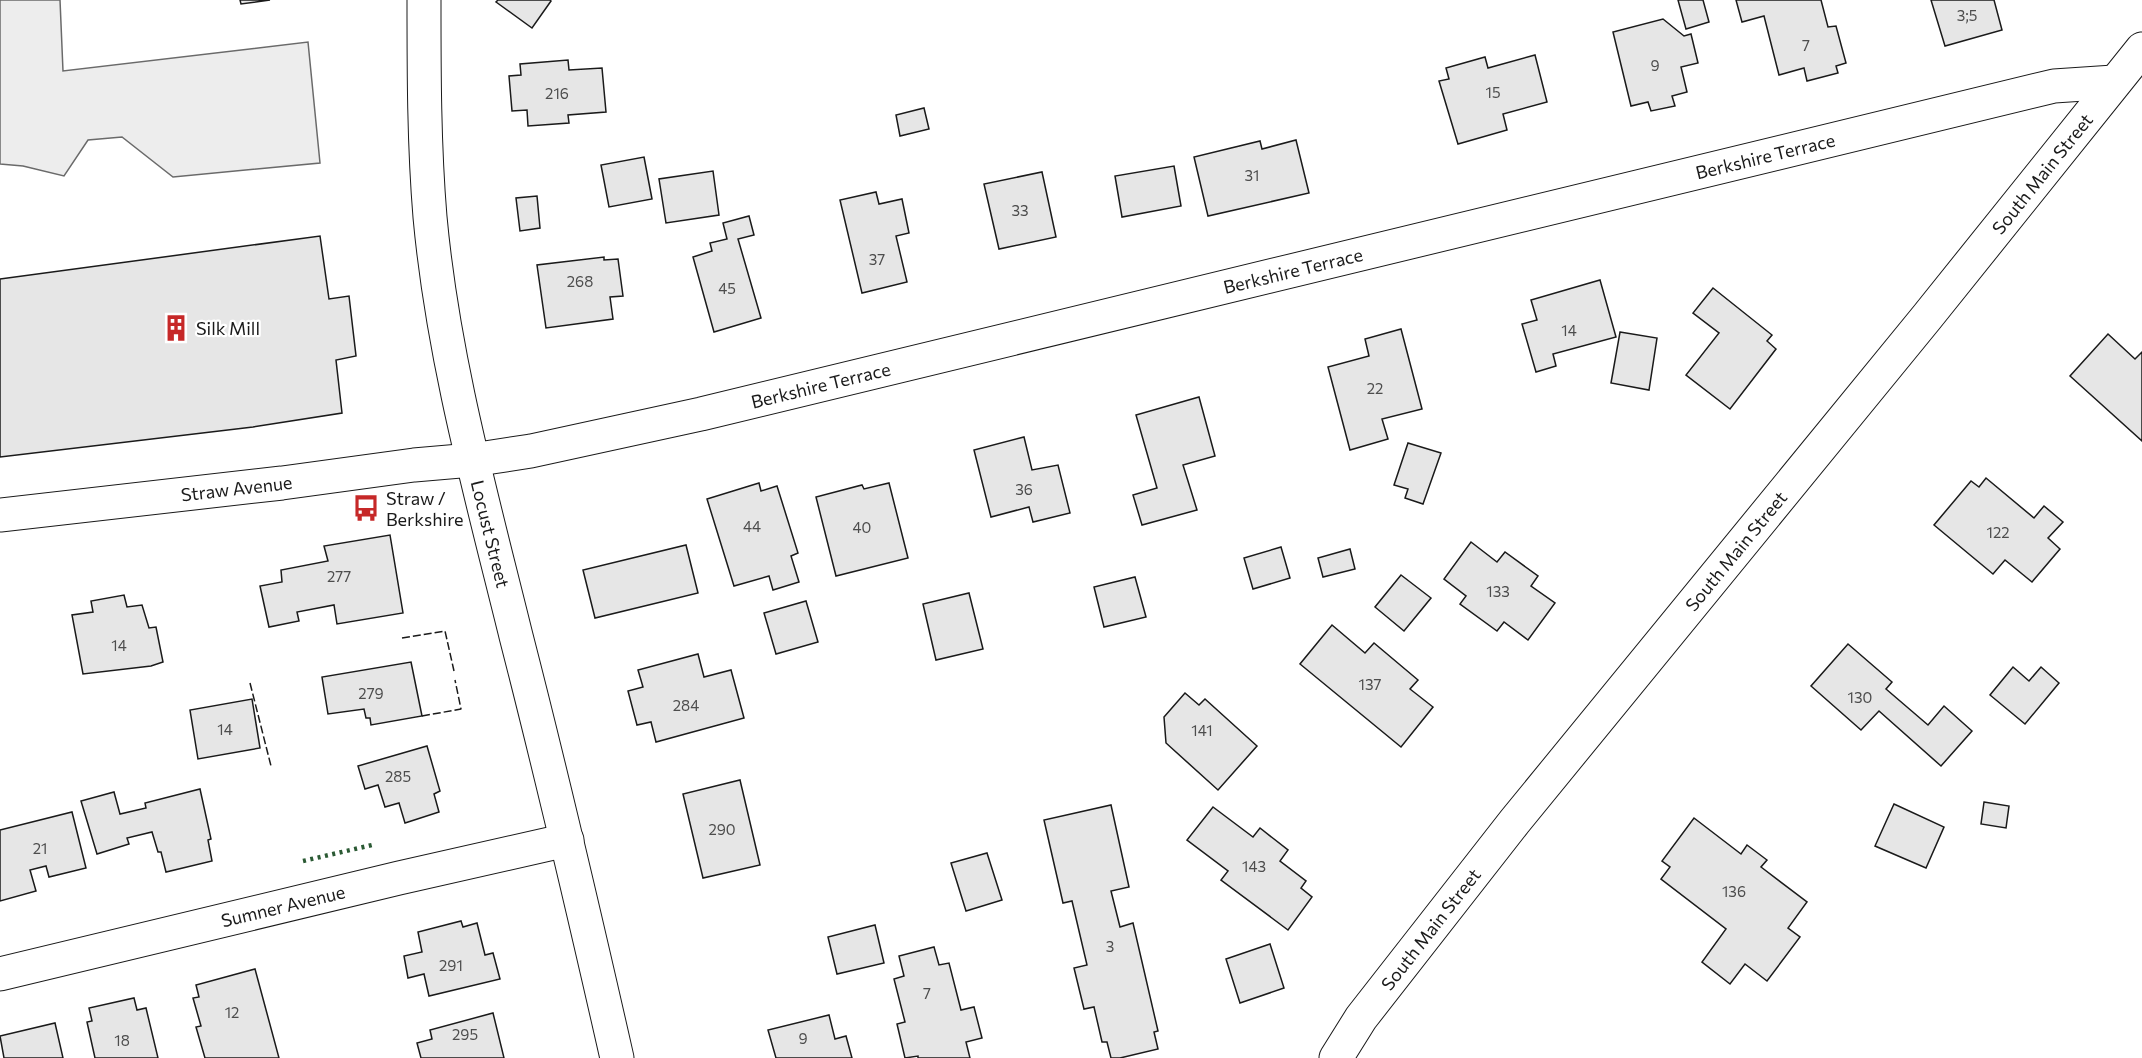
<svg xmlns="http://www.w3.org/2000/svg" width="2142" height="1058" viewBox="0 0 2142 1058" font-family="Commissioner,sans-serif">
<rect width="100%" height="100%" fill="#fff"/>
<path fill="#ededed" stroke="#6a6a6a" stroke-width="1.5" d="M0,0H60L63,71L308,42L320,163L173,177L122,137L88,140L64,176L23,166L0,164Z"/>
<g fill="#e6e6e6" stroke="#1a1a1a" stroke-width="1.5">
<path d="M240,0H270L241,4Z"/>
<path d="M498,0H550L551,1L532,28L496,2Z"/>
<path d="M1678,0H1703L1709,22L1686,29Z"/>
<path d="M1736,0H1821L1828,27L1836,26L1846,63L1836,66L1838,73L1807,81L1804,68L1779,75L1764,16L1742,22Z"/>
<path d="M1931,0H1994L2002,30L1945,46Z"/>
<path d="M1663,19L1684,36L1691,34L1698,63L1681,67L1687,92L1672,96L1675,106L1651,111L1648,102L1631,106L1613,32Z"/>
<path d="M1535,55L1547,102L1503,114L1507,130L1458,144L1439,81L1449,79L1446,68L1485,57L1488,68Z"/>
<path d="M568,60L569,70L602,68L606,112L568,115L569,123L528,126L527,110L512,111L509,76L521,75L520,64Z"/>
<path d="M924,108L929,129L900,136L896,115Z"/>
<path d="M1296,140L1309,193L1208,216L1194,157L1260,141L1262,149Z"/>
<path d="M644,157L652,199L609,207L601,165Z"/>
<path d="M1174,166L1181,206L1122,217L1115,176Z"/>
<path d="M713,171L719,215L666,223L659,179Z"/>
<path d="M1042,172L1056,237L999,249L984,184Z"/>
<path d="M876,192L879,204L902,199L909,233L896,236L907,282L862,293L840,200Z"/>
<path d="M537,196L540,228L520,231L516,198Z"/>
<path d="M749,216L754,235L738,239L761,318L714,332L693,257L712,251L710,243L727,239L723,223Z"/>
<path d="M320,236L329,299L349,296L356,356L336,360L342,413L253,427L0,457V279Z"/>
<path d="M604,257V260L618,259L623,296L610,297L613,319L546,328L537,265Z"/>
<path d="M1600,280L1616,337L1553,354L1556,366L1536,372L1522,324L1537,320L1531,300Z"/>
<path d="M1713,288L1772,335L1767,341L1776,349L1730,409L1686,375L1719,333L1693,313Z"/>
<path d="M1401,329L1422,409L1382,419L1388,439L1350,450L1328,367L1369,356L1365,339Z"/>
<path d="M1620,332L1657,338L1649,390L1611,383Z"/>
<path d="M2108,334L2135,359L2142,352V441L2070,376Z"/>
<path d="M1199,397L1215,456L1183,465L1197,510L1142,525L1133,495L1157,488L1136,415Z"/>
<path d="M1024,437L1032,470L1058,465L1070,513L1033,522L1029,507L991,517L974,450Z"/>
<path d="M1408,443L1441,453L1423,504L1405,498L1408,489L1394,485Z"/>
<path d="M1986,478L2034,518L2044,506L2063,522L2048,538L2060,549L2032,582L2005,560L1993,574L1934,525L1971,481L1979,487Z"/>
<path d="M759,483L761,491L777,486L798,553L791,556L799,582L773,590L769,576L734,586L707,499Z"/>
<path d="M889,483L908,558L836,576L816,497L862,485L864,489Z"/>
<path d="M390,535L403,613L337,624L334,605L297,612L299,621L269,627L260,586L282,582L281,570L328,561L324,546Z"/>
<path d="M1471,542L1497,562L1505,552L1538,576L1531,586L1555,603L1528,640L1504,622L1497,631L1460,604L1466,596L1444,579Z"/>
<path d="M686,545L698,593L595,618L583,570Z"/>
<path d="M1281,547L1290,578L1253,589L1244,558Z"/>
<path d="M1350,549L1355,569L1323,577L1318,558Z"/>
<path d="M1401,575L1431,598L1404,631L1375,607Z"/>
<path d="M1135,577L1146,617L1104,627L1094,587Z"/>
<path d="M969,593L983,649L936,660L923,604Z"/>
<path d="M124,595L127,607L142,605L149,628L156,627L163,662L151,666L83,674L72,615L93,612L91,601Z"/>
<path d="M806,601L818,642L776,654L764,613Z"/>
<path d="M1332,625L1365,653L1374,643L1418,680L1410,689L1433,707L1401,747L1300,664Z"/>
<path d="M1848,644L1892,682L1886,689L1928,725L1944,706L1972,731L1941,766L1879,711L1861,730L1811,686Z"/>
<path d="M698,654L704,677L731,670L744,718L656,742L651,722L637,725L628,691L643,687L638,670Z"/>
<path d="M411,662L422,716L371,725L370,718H366L364,709L328,714L322,677Z"/>
<path d="M2013,667L2029,681L2041,667L2059,683L2025,724L1990,695Z"/>
<path d="M1185,693L1199,705L1205,699L1257,746L1218,790L1166,743L1164,717Z"/>
<path d="M252,699L260,748L198,759L190,710Z"/>
<path d="M427,746L440,791L434,794L439,812L405,823L399,803L385,807L378,785L365,789L358,766Z"/>
<path d="M740,780L760,865L703,878L683,794Z"/>
<path d="M200,789L211,839L208,840L212,861L166,872L161,852H158L152,832L127,838L129,844L97,854L81,801L114,792L120,814L146,808L145,803Z"/>
<path d="M1984,802L2009,806L2006,828L1981,824Z"/>
<path d="M1894,804L1944,827L1926,868L1875,846Z"/>
<path d="M1111,805L1129,887L1111,891L1120,927L1133,923L1158,1031L1154,1032L1158,1049L1120,1058H1111L1107,1042H1102L1094,1007L1084,1009L1074,968L1087,965L1072,901L1063,903L1044,820Z"/>
<path d="M1213,807L1253,837L1260,828L1288,850L1280,861L1306,881L1301,888L1312,897L1288,930L1221,880L1228,871L1187,840Z"/>
<path d="M72,812L86,868L49,877L46,866L30,870L36,891L0,901V830Z"/>
<path d="M1694,818L1741,854L1747,845L1767,860L1761,867L1807,902L1788,928L1800,937L1767,981L1745,964L1730,984L1702,962L1726,929L1661,879L1670,867L1662,861Z"/>
<path d="M987,853L1002,900L966,911L951,863Z"/>
<path d="M461,921L463,927L477,923L485,955L493,953L500,979L429,996L424,974L408,978L404,956L422,952L418,932Z"/>
<path d="M875,925L884,963L837,974L828,937Z"/>
<path d="M1270,944L1284,988L1240,1003L1226,959Z"/>
<path d="M934,947L939,965L949,963L961,1010L974,1007L982,1038L966,1042L970,1058H918V1056L905,1058L897,1024L905,1022L894,979L904,976L899,956Z"/>
<path d="M255,969L279,1058H205L196,1027L201,1026L193,998L199,997L196,985Z"/>
<path d="M134,998L137,1010L146,1008L158,1058H95L87,1022L92,1021L89,1008Z"/>
<path d="M493,1013L504,1058H421L417,1043L432,1039L430,1030Z"/>
<path d="M829,1015L835,1039L846,1036L852,1058H776L768,1030Z"/>
<path d="M55,1023L63,1058H4L0,1036Z"/>
</g>
<g fill="none" stroke-linecap="round" stroke-linejoin="round">
<defs>
<g id="minor">
<path id="s1" d="M0,515L282,483L414,465L472,460L531,451L701,414L2054,86L2114,82"/>
<path id="s2" d="M0,974L399,878L567,840"/>
</g>
<g id="secondary">
<path id="s3" d="M1336,1058L1361,1018L1515,821L1927,317L2142,49"/>
</g>
<g id="trunk">
<path id="s4" d="M424,0C424,72 424,145 430,217C443,359 482,498 516,636C552,776 585,917 617,1058"/>
</g>
</defs>
<use href="#minor" stroke="#1a1a1a" stroke-width="35"/>
<use href="#secondary" stroke="#1a1a1a" stroke-width="35"/>
<use href="#trunk" stroke="#1a1a1a" stroke-width="35"/>
<use href="#minor" stroke="#fff" stroke-width="33"/>
<use href="#secondary" stroke="#fff" stroke-width="33"/>
<use href="#trunk" stroke="#fff" stroke-width="33"/>
<path stroke="#2b5a34" stroke-width="4.5" stroke-dasharray="3 4.5" stroke-linecap="butt" d="M303,861L372,845"/>
<g stroke="#1a1a1a" stroke-width="1.5" stroke-dasharray="8 3" stroke-linecap="butt">
<path d="M402,638L445,631L454,671"/>
<path d="M250,683L271,766"/>
<path d="M422,716L461,709L455,680"/>
</g>
</g>
<defs>
<symbol id="building-bare" viewBox="-9 -9 18 18"><path d="M-4-6H4V6H1V3H-1V6H-4ZM-2.5-4.3h1.7v1.8h-1.7ZM.8-4.3h1.7v1.8H.8ZM-2.5-1h1.7V.8h-1.7ZM.8-1h1.7V.8H.8Z" fill="#c62828" stroke="#fff" stroke-width="2.5" paint-order="stroke"/></symbol>
<symbol id="bus-bare" viewBox="-9 -9 18 18"><path d="M-5-6H5V4H4V6H2V4H-2V6H-4V4H-5ZM-3.5-4V0h7V-4ZM-3.5 1.2v1.5H-2V1.2ZM2 1.2v1.5H3.5V1.2Z" fill="#c62828" stroke="#fff" stroke-width="2.5" paint-order="stroke"/></symbol>
</defs>
<g fill-rule="evenodd">
<use href="#building-bare" x="157" y="309" width="38" height="38"/>
<use href="#bus-bare" x="347" y="489" width="38" height="38"/>
</g>
<g text-anchor="middle" dominant-baseline="central" stroke-width="4.5" stroke-linejoin="round" paint-order="stroke">
<g font-size="15" fill="#4d4d4d">
<text x="1967" y="15">3;5</text>
<text x="1806" y="45">7</text>
<text x="1655" y="65">9</text>
<text x="1493" y="92">15</text>
<text x="557" y="93">216</text>
<text x="1252" y="175">31</text>
<text x="1020" y="210">33</text>
<text x="877" y="259">37</text>
<text x="580" y="281">268</text>
<text x="727" y="288">45</text>
<text x="1569" y="330">14</text>
<text x="1375" y="388">22</text>
<text x="1024" y="489">36</text>
<text x="752" y="526">44</text>
<text x="862" y="527">40</text>
<text x="1998" y="532">122</text>
<text x="339" y="576">277</text>
<text x="1498" y="591">133</text>
<text x="119" y="645">14</text>
<text x="1370" y="684">137</text>
<text x="371" y="693">279</text>
<text x="1860" y="697">130</text>
<text x="686" y="705">284</text>
<text x="225" y="729">14</text>
<text x="1202" y="730">141</text>
<text x="398" y="776">285</text>
<text x="722" y="829">290</text>
<text x="40" y="848">21</text>
<text x="1254" y="866">143</text>
<text x="1734" y="891">136</text>
<text x="1110" y="946">3</text>
<text x="451" y="965">291</text>
<text x="927" y="993">7</text>
<text x="232" y="1012">12</text>
<text x="465" y="1034">295</text>
<text x="803" y="1038">9</text>
<text x="122" y="1040">18</text>
</g>
<g font-size="18" fill="#1a1a1a" stroke="#fff">
<text stroke="none"><textPath href="#s1" startOffset="1804">Berkshire Terrace</textPath></text>
<text stroke="none"><textPath href="#s3" startOffset="1132">South Main Street</textPath></text>
<text stroke="none"><textPath href="#s1" startOffset="1318">Berkshire Terrace</textPath></text>
<text stroke="none"><textPath href="#s1" startOffset="832">Berkshire Terrace</textPath></text>
<text stroke="none"><textPath href="#s1" startOffset="238">Straw Avenue</textPath></text>
<text stroke="none"><textPath href="#s4" startOffset="540">Locust Street</textPath></text>
<text stroke="none"><textPath href="#s3" startOffset="646">South Main Street</textPath></text>
<text stroke="none"><textPath href="#s2" startOffset="291">Sumner Avenue</textPath></text>
<text stroke="none"><textPath href="#s3" startOffset="160">South Main Street</textPath></text>
</g>
<g font-size="18" fill="#1a1a1a" stroke="#fff" text-anchor="start">
<text x="196" y="328">Silk Mill</text>
<text x="386" y="498">Straw /<tspan x="386" dy="21">Berkshire</tspan></text>
</g>
</g>
</svg>
